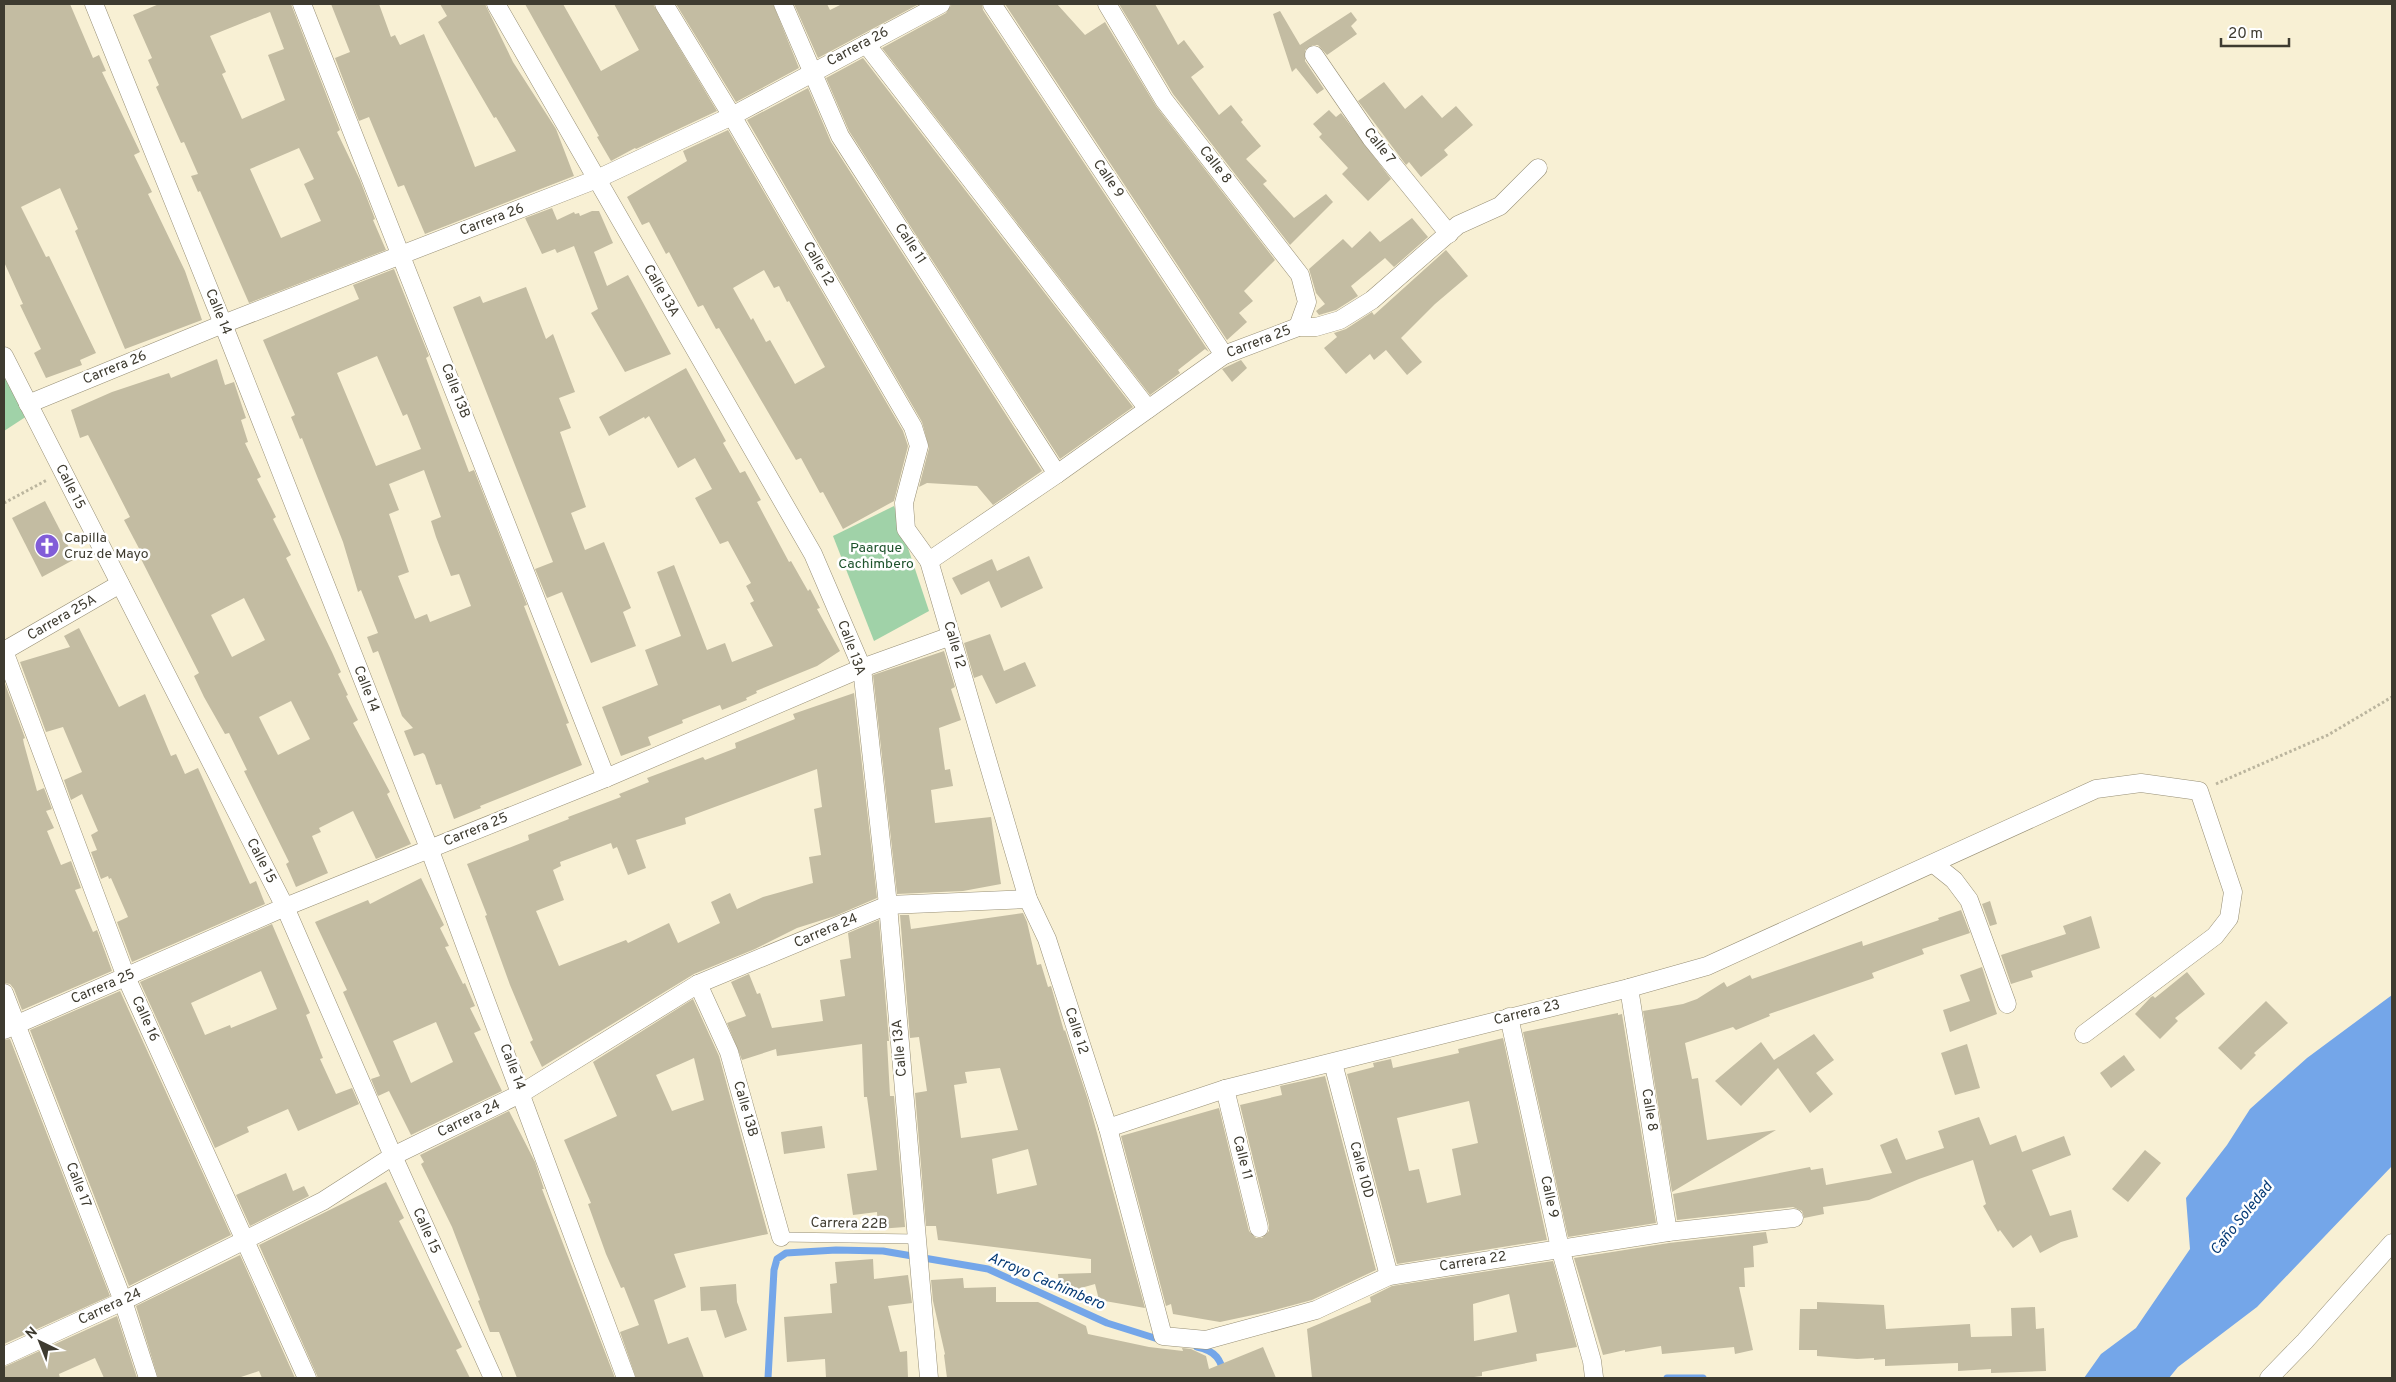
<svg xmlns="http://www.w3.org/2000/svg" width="2396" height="1382" viewBox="0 0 2396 1382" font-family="Overpass,sans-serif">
<rect width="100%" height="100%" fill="#f8f0d4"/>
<g fill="#a0d2a8">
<path d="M4,370L27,416L4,431Z"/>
<path d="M894,506L929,611L874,641L833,536Z"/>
</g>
<path fill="#74a6e9" d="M2392,995V1166L2257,1307L2178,1367L2169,1378H2084L2101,1354L2136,1328L2190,1249L2186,1198L2227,1145L2250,1109L2307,1058Z"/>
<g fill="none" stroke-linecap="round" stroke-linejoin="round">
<g stroke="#74a6e9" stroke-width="7">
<path d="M1197,1347C1216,1351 1221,1359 1225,1378"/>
<path d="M768,1378L774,1270L777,1259L786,1253L836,1250L883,1251L988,1269L1107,1323L1161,1340"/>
<path d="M1667,1378H1703"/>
</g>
</g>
<g fill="#c3bca2" fill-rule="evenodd">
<path d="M4,4H70L93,58L99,55L106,71L102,72L140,152L134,155L152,192L148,194L185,271L202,320L125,349L75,231L78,229L60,188L21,207L46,257L49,256L96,353L80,360L82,365L46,378L34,353L41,349L20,305L23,304L4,262Z"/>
<path d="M159,4H291L340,130L337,132L360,180L375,219L373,220L386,250L249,303L200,191L198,192L191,176L198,174L184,142L181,143L156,87L159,85L148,60L152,58L133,15ZM270,12L284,49L268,55L285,100L242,119L222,74L226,72L210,36ZM299,148L314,179L304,184L321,221L281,238L250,169Z"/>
<path d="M331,4H379L391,37L395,35L400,45L424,34L475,167L516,151L496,117L494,118L438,22L447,16L440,4H485L513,62L556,129L574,176L425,234L404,185L398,187L369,117L359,121L335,58L350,52Z"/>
<path d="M525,4H563L601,71L639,50L614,4H653L717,111L636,149L635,148L611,161L597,137L599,136Z"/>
<path d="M676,4H773L799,68L736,102Z"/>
<path d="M794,4H827L830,10L842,4H919L818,58Z"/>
<path d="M952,4H982L983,10L1209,352L1205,349L1178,370L1180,373L1150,395L882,48L946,13Z"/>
<path d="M1005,4H1057L1085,35L1105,22L1156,106L1275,260L1244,291L1253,301L1239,313L1247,322L1227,340Z"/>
<path d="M1119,4H1155L1178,45L1184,40L1204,67L1191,77L1219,115L1231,105L1243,120L1241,122L1261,146L1246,159L1267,181L1263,184L1294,218L1326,194L1333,202L1290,245L1173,94Z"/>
<path d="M1280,11L1300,45L1351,12L1357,20L1351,26L1357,34L1327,55L1318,45H1313L1305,50V61L1324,89L1317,94L1296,68L1292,72L1273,14Z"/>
<path d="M863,58L1133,407L1060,459L849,131L826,78Z"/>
<path d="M1384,82L1405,109L1422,95L1442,118L1456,106L1473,125L1444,150L1448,155L1421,177L1409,162L1406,165L1358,101Z"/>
<path d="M808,88L831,142L1042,471L993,505L977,486L927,483L919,487L929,448L922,422L747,120Z"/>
<path d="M1329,110L1336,117L1341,113L1391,179L1368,201L1342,174L1348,168L1319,137L1322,134L1313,124Z"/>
<path d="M728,130L903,431L908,446L894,501L843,529L823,492L820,493L801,458L796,460L719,328L716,329L703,305L698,307L669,252L666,254L649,222L642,225L627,197L687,161L683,151ZM764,270L774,288L779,286L787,302L789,301L825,367L795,384L770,340L766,342L753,318L751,320L733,288Z"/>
<path d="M552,208L557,220L574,212L575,214L579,213L580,216L592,211H599L613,243L594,252L607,286L628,275L671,354L625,372L591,313L598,309L574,246L557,253L555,249L542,254L525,218Z"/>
<path d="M1412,218L1428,237L1394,267L1385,258L1351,286L1358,296L1336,310L1319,315L1316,311L1325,304L1316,293L1309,269L1343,239L1352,248L1370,231L1380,242Z"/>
<path d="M1446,250L1468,276L1435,304L1401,338L1422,362L1407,375L1386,350L1374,360L1370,354L1346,374L1324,348L1337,337L1334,333L1346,329L1372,312L1374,315Z"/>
<path d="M394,269L429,356L426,358L469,472L474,470L527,605L524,606L569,723L566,724L582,765L480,806L481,808L454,819L441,784L436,785L425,755L423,753L414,756L404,731L413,728L402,716L378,651L373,653L367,637L378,633L361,590L358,592L343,542L302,438L300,439L291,417L295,415L263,340L359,299L353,285ZM377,356L403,416L407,414L421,449L376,466L337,373ZM424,470L441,517L431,521L436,537L451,576L459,574L471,606L430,622L427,614L415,619L398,576L409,572L389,514L399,510L389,484Z"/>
<path d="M526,287L546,339L553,334L575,392L559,398L571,428L560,432L586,507L571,513L585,550L604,542L631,608L623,612L636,646L591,663L562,592L547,598L535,569L553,562L453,307L480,296L483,303Z"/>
<path d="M217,359L225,385L234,382L246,418L241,420L248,442L245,443L261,477L257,479L276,517L273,519L291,555L286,558L332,652L341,672L338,674L348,695L346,696L358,720L353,723L390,792L387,794L411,844L376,859L353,811L319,828L321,832L312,836L328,873L296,887L286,864L289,862L244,771L247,770L229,733L225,734L204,697L194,676L199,673L140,557L143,556L124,520L130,517L88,435L80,438L71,410L112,392L169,373L171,378ZM244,598L265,640L232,657L211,615ZM291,701L310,739L278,755L259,717Z"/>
<path d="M1241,360L1247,368L1232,382L1222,369Z"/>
<path d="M686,368L726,441L723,443L740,473L745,471L761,500L757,502L789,562L791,561L808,591L810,589L820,608L817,609L840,651L817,666L756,691L757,693L746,698L747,700L722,710L720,705L682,720L683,723L648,737L651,745L621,756L602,707L658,685L645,650L681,636L657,572L674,565L707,650L725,643L732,662L773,646L750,603L754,601L746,586L751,583L728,541L720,544L695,498L712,489L695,458L678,468L649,416L645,419L644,417L609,436L599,417Z"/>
<path d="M45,501L75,559L42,577L12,518Z"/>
<path d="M1029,556L1043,588L1001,608L989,581L961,595L952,578L992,559L997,571Z"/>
<path d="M79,628L119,707L145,694L171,756L176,754L185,774L198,768L250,884L256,881L265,904L132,962L117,922L128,917L111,878L109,879L108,876L101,879L91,852L97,850L91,835L98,831L82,794L71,800L64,780L82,772L63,727L46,732L20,662L70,647L64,636Z"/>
<path d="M990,634L1004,671L1025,662L1036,686L996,704L982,675L974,678L964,643Z"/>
<path d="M944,651L955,687L951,689L961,720L939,728L945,770L950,769L953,786L931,790L935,823L991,817L1001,884L963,891L897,894L873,675Z"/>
<path d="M4,681L25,738L23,739L24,744L37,791L44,788L52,809L46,811L54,828L47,831L61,865L71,861L81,888L75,890L93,932L97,930L112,971L22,1010L14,989L10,984L4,983Z"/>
<path d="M854,693L877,898L835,916L797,928L755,949L694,974L542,1067L530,1042L533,1040L510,985L485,916L487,915L467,864L529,840L528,835L569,819L568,817L621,797L619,794L649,782L647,778L703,757L705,760L736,748L735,743L795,719L793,714ZM817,769L822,807L814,809L821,855L809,857L813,883L763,897L737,909L730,893L711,902L720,923L678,943L669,923L628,943L626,940L559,966L536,911L564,900L553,870L561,866L560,862L611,843L613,849L617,847L628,875L646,868L636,840L686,824L685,818Z"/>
<path d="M421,878L444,925L440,928L449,946L445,947L463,984L465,983L475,1006L470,1008L481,1030L474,1033L502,1091L411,1135L389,1091L378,1096L371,1079L380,1076L343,992L347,990L315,922L368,900L370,904ZM436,1022L453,1062L411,1083L393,1041Z"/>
<path d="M1990,901L1997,924L1990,926L1982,904Z"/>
<path d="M1961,910L1970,933L1922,949L1924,954L1872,973L1874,978L1769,1014L1770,1016L1736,1030L1733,1027L1685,1043L1692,1079L1698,1078L1707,1140L1776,1130L1672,1192L1643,1011L1683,1004L1697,999L1724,982L1727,987L1750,975L1752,979L1862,941L1863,946L1939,920L1938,918Z"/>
<path d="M1023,913L1027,922L1037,965L1041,964L1048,987L1051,986L1064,1031L1065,1030L1088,1100L1145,1308L1099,1300L1095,1284L1060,1294L1058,1274L1091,1273V1259L938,1240L936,1226H926L915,1093L927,1091L919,1037L910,1038L900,915H909L911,929ZM1000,1068L1018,1130L961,1138L954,1085L967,1083L965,1072ZM1028,1149L1037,1185L997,1194L992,1159Z"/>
<path d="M2091,916L2100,948L2031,971L2033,977L2011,984L2001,955L2066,934L2063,926Z"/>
<path d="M879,920L889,1041H887L890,1096H894L905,1227L878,1229L877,1212L853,1215L847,1174L877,1170L867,1097H864L862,1044L777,1056L776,1049L742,1060L727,1023L746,1016L731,982L749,974L757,994L760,993L772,1028L823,1021L820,1000L845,996L840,960L851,958L848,933Z"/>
<path d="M272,924L310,1013L306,1015L323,1058L320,1059L336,1094L352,1088L359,1104L298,1131L288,1109L247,1127L249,1132L215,1148L140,982ZM261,971L277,1009L231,1028L230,1025L205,1035L191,1003Z"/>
<path d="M1982,967L1997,1014L1950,1032L1943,1010L1970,1001L1960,975Z"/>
<path d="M2187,972L2205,994L2175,1018L2178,1021L2160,1039L2135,1014L2151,997L2153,996L2155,998Z"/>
<path d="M120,991L231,1235L129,1286L30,1030Z"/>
<path d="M693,999L719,1056L768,1234L674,1254L686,1287L654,1300L668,1344L688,1337L704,1378H636L620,1332L639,1325L624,1287L621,1288L606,1254L588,1204L591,1203L564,1140L617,1116L593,1062ZM694,1058L704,1100L672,1111L656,1075Z"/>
<path d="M2266,1001L2288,1023L2254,1053L2256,1055L2241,1070L2218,1048Z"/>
<path d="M1618,1013V1015L1622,1014L1656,1223L1568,1237L1523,1032Z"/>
<path d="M1814,1034L1834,1060L1816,1073L1833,1094L1810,1113L1778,1068L1741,1106L1715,1081L1761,1042L1774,1060Z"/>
<path d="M1503,1038L1547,1240L1397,1264L1347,1074L1374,1067L1373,1063L1391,1059L1393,1068L1459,1053L1458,1049ZM1469,1101L1478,1143L1452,1149L1461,1195L1427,1203L1419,1169L1409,1171L1397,1118Z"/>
<path d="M10,1039L110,1296L4,1344V1040Z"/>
<path d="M1967,1044L1980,1088L1955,1095L1941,1053Z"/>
<path d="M2124,1055L2135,1070L2111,1088L2100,1073Z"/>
<path d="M1325,1076L1376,1270L1312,1300L1267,1312L1220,1322L1173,1314L1171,1304L1166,1306L1121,1136L1219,1108L1249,1231L1256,1238H1262L1269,1231V1225L1240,1105L1282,1095L1280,1086Z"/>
<path d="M509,1111L535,1162L544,1189H542L615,1378H517L499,1332H490L478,1301L480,1300L452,1227L421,1164L424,1162L420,1155Z"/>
<path d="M1979,1117L1990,1145L2016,1135L2022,1152L2064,1136L2071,1155L2032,1170L2050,1216L2071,1210L2078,1237L2061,1242L2040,1253L2031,1235L2013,1248L2000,1230L1998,1232L1983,1206L1986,1204L1973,1160L1919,1179L1869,1200L1823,1207L1824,1214L1804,1218L1802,1211L1793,1207L1677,1220L1673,1194L1810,1167L1811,1170L1823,1168L1826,1185L1892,1173L1880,1145L1897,1138L1906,1160L1944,1148L1938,1131Z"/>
<path d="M822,1126L825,1148L784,1154L781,1132Z"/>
<path d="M2145,1150L2161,1163L2128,1202L2112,1189Z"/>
<path d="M286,1173L293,1191L304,1186L309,1196L250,1226L236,1195Z"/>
<path d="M386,1182L404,1218L399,1221L462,1347L456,1350L470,1378H318L259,1245Z"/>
<path d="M1766,1232L1768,1243L1753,1246L1754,1267L1744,1268L1745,1287H1739L1753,1350L1735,1354L1734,1347L1662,1354L1661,1346L1625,1352V1350L1603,1355L1574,1258L1669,1243Z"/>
<path d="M240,1255L295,1378H262L259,1371L238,1378H158L136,1306Z"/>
<path d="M873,1259L874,1279L908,1275L912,1303L888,1306L900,1352L907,1351L908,1378H826L825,1359L787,1362L784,1317L832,1313L830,1284L837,1283L835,1262Z"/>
<path d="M1553,1261L1577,1347L1536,1354L1537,1361L1482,1372V1376L1466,1378H1312L1307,1329L1371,1302L1370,1297L1392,1286ZM1509,1294L1517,1332L1474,1341L1473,1304Z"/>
<path d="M963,1278L964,1288L996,1287V1302H1038L1086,1326L1088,1334L1149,1347L1183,1351L1182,1348L1191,1349L1206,1356L1209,1369L1263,1347L1276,1378H947L944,1355L945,1354L933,1301L931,1280Z"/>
<path d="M736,1284L737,1302L747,1330L725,1338L716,1310L701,1311L700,1287Z"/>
<path d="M1817,1302L1884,1305L1886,1329L1970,1324L1971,1337L2012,1336L2011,1308L2035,1307L2036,1329L2044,1328L2046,1371L1991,1373V1369L1958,1371V1363L1885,1366V1359L1874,1360V1358L1857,1359L1817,1356V1350H1799L1800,1309H1817Z"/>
<path d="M117,1316L137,1378H104L95,1358L59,1374L60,1378H4V1367Z"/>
</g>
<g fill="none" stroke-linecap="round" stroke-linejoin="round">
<defs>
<path id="lane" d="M781,1237L917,1239"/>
<g id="street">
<path d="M94,4L223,324L429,848L626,1378"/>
<path d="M302,4L606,778"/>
<path d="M496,4L813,554L862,668L888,905L929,1378"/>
<path d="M664,4L732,116L913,427L919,446L904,503L906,529L929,561L1028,899L1047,939L1108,1128L1163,1336L1206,1340L1316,1310L1389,1276L1668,1232L1794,1218"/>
<path d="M783,4L840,136L1057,474"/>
<path d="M992,4L1224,355"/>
<path d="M1107,4L1164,100L1300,275L1307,302L1298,327"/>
<path d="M866,44L1148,409"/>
<path d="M1314,55L1371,138L1449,234"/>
<path d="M4,356L285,907L393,1156L493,1378"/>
<path d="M28,404L223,324L597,179L732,116L941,4"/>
<path d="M929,561L1057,474L1224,355L1298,327H1316L1340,320L1372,300L1458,225L1500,206L1538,168"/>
<path d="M4,651L126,977L307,1378"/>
<path d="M4,651L120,584"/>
<path d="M1934,864L1954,880L1969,900L2007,1004"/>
<path d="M698,984L729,1052L781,1237"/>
<path d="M1629,988L1668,1232"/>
<path d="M4,993L123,1301L148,1378"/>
<path d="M1509,1017L1560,1248L1592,1361L1594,1377"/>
<path d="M4,1030L285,907L606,778L862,668L951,636"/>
<path d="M1333,1063L1389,1276"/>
<path d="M1225,1089L1259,1228"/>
<path d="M1108,1128L1225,1089L1629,988L1707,966L2096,789L2141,783L2199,791L2233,892L2229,918L2215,936L2084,1034"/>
<path d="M4,1356L123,1301L323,1201L393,1156L522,1093L698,984L888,905L1028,899"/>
<path d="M2269,1378L2305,1341L2392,1243"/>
</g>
</defs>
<use href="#lane" stroke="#978f76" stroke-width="10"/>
<use href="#street" stroke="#978f76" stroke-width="19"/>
<g stroke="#bbb59e" stroke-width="3" stroke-dasharray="2.5 2.5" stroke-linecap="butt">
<path d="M4,503L47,480"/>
<path d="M2216,784L2328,735L2392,697"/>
</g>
<use href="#lane" stroke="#fff" stroke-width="9"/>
<use href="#street" stroke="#fff" stroke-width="18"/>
</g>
<defs>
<symbol id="church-disc" viewBox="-11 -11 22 22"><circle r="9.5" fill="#825dd8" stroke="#fff"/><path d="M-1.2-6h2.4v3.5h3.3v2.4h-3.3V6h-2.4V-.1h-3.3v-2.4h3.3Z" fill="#fff"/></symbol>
</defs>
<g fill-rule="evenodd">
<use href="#church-disc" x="33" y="532" width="28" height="28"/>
</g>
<g text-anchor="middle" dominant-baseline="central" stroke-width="5" stroke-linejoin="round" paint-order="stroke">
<g font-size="14" fill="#3e3b30" stroke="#fff">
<text transform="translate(858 47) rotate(-28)">Carrera 26</text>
<text transform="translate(1379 146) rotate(52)">Calle 7</text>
<text transform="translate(1215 165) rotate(52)">Calle 8</text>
<text transform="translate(1108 179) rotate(56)">Calle 9</text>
<text transform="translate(492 220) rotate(-21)">Carrera 26</text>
<text transform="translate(910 244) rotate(57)">Calle 11</text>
<text transform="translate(818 264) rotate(60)">Calle 12</text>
<text transform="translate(661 291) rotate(60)">Calle 13A</text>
<text transform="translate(218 312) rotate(68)">Calle 14</text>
<text transform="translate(1259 342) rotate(-21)">Carrera 25</text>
<text transform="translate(115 368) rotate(-22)">Carrera 26</text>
<text transform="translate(455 391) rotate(69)">Calle 13B</text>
<text transform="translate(70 487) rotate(63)">Calle 15</text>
<text transform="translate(62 618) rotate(-30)">Carrera 25A</text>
<text transform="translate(954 645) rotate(74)">Calle 12</text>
<text transform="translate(851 648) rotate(70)">Calle 13A</text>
<text transform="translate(366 689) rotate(69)">Calle 14</text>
<text transform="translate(476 830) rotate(-22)">Carrera 25</text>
<text transform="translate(261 861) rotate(63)">Calle 15</text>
<text transform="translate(826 931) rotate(-23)">Carrera 24</text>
<text transform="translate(103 987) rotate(-23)">Carrera 25</text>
<text transform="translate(1527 1013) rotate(-14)">Carrera 23</text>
<text transform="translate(145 1019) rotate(66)">Calle 16</text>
<text transform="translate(1076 1031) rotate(72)">Calle 12</text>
<text transform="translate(900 1048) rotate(-95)">Calle 13A</text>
<text transform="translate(512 1067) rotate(69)">Calle 14</text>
<text transform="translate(745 1109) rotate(74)">Calle 13B</text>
<text transform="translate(1649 1110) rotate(81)">Calle 8</text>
<text transform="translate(469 1119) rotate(-26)">Carrera 24</text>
<text transform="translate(1242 1158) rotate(76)">Calle 11</text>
<text transform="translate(1361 1170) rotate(75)">Calle 10D</text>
<text transform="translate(78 1185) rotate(69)">Calle 17</text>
<text transform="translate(1549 1197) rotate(78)">Calle 9</text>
<text transform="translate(849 1224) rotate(1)">Carrera 22B</text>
<text transform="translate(426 1231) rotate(66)">Calle 15</text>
<text transform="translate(1473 1262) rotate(-9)">Carrera 22</text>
<text transform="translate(110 1307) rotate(-25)">Carrera 24</text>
</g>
<g font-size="14" fill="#3e3b30" stroke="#fff" text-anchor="start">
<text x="64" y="538">Capilla<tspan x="64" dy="16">Cruz de Mayo</tspan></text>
</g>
<g font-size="14" fill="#1d522b" stroke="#fff">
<text x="876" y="548">Paarque<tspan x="876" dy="16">Cachimbero</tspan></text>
</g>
<g font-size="15" font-style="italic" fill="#063b76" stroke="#fff">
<text transform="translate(2242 1219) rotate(-51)">Caño Soledad</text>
<text transform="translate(1046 1282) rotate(23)">Arroyo Cachimbero</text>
</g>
</g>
<rect width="2396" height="1382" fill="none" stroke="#3e3b30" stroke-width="10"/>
<g transform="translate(40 1342) rotate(317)" stroke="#ffffff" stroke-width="4" paint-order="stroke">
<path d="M0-4L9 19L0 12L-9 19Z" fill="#3e3b30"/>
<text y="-8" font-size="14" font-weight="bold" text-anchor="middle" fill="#3e3b30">N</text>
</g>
<path d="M2221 38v8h68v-8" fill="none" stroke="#3e3b30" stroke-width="2.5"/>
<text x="2228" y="38" font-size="15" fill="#3e3b30" stroke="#ffffff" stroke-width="4" paint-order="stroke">20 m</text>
</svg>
